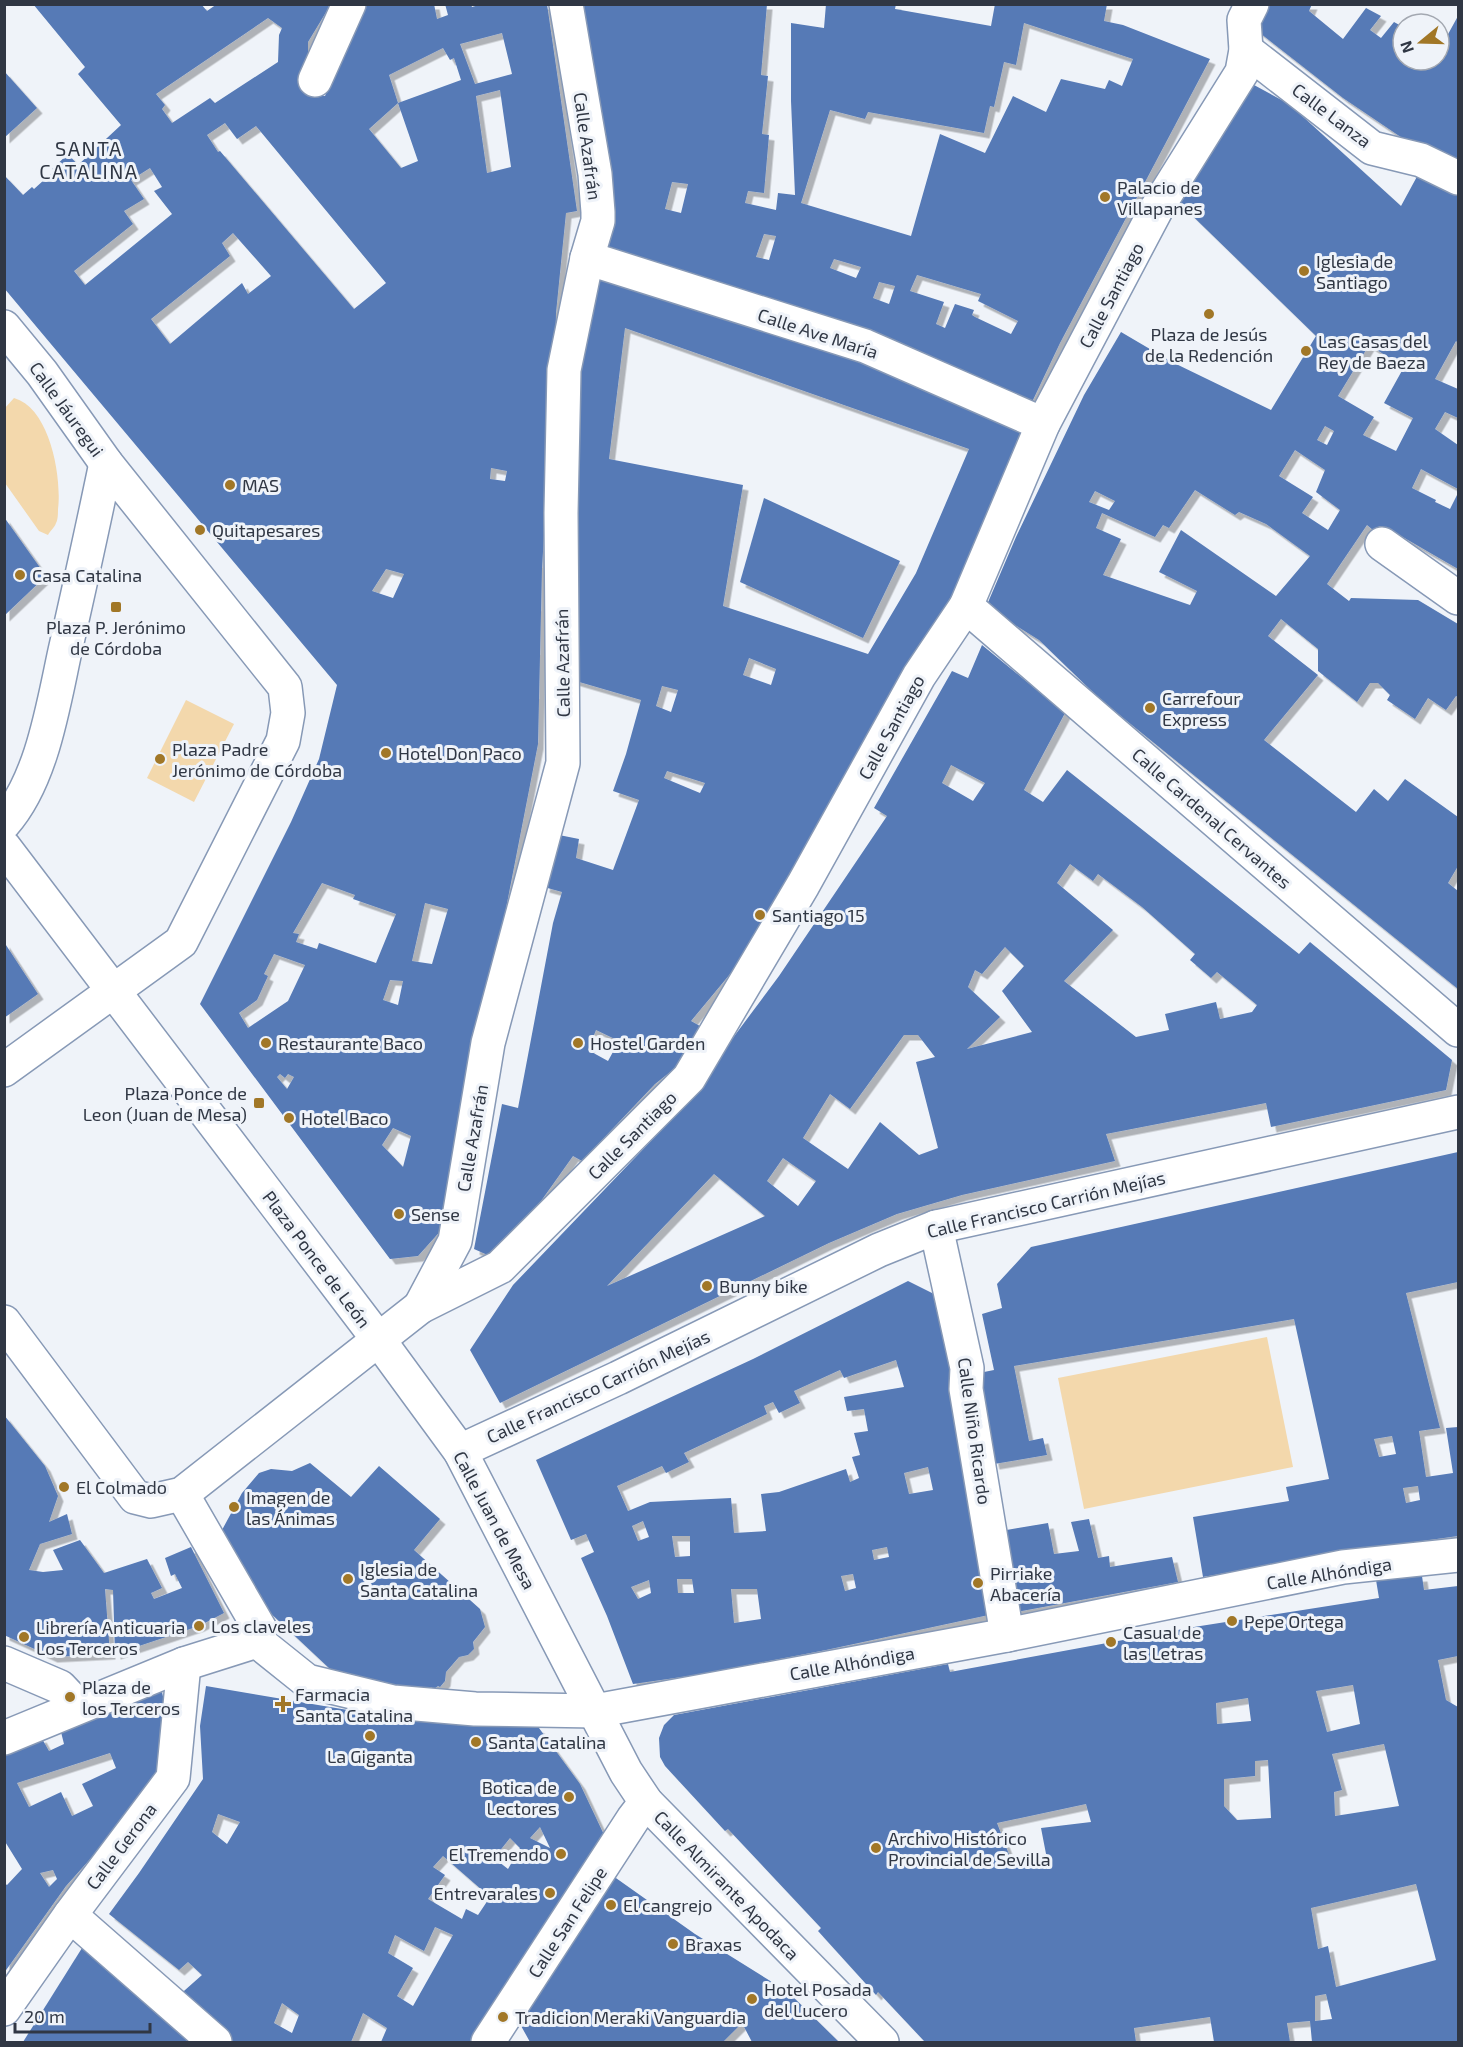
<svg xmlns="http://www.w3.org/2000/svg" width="1463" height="2047" viewBox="0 0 1463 2047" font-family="'Exo 2',sans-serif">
<defs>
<filter id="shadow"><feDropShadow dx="5.5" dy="5.5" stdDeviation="0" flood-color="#0004"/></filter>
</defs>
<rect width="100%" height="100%" fill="#eff3f9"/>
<g fill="#f3d8ac">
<path d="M14,398C50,408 62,477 58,509C58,513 58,520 56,523C55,527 50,531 48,535L39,531L5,483V408Z"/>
<path d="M186,700L234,724L194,802L147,778Z"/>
<path d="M1267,1337L1293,1467L1084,1509L1058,1378Z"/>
</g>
<g fill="#567ab6" fill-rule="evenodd" filter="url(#shadow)">
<path d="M33,4H201L207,11L217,4H331L308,42V93L325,96L361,4H434L437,19L448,15L445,4H471L472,7L482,4H547L577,211L566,213L556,313L555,357L542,568L538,744L444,1227L418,1256L390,1259L200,1004L291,822L319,759L337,685L4,288V175L23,195L32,187L34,189L54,171L52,169L68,154L78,165L121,125L78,74L85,67ZM268,18L282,28L279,35L278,62L215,103L210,98L172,123L162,109L165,105L156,94ZM502,33L512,74L475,84L460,44ZM443,48L450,60L454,58L461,80L398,103L418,161L401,168L369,129L398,103L389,75ZM500,90L511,167L487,173L476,96ZM225,123L237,139L256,126L386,283L354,309L220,151L218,152L207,135ZM150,168L162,187L154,191L172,214L85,285L74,271L133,224L124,211L144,199L131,180ZM233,233L271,276L248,294L242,283L170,344L151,319L230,256L222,243ZM491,468L507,471L505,481L490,479ZM386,569L404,574L393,598L372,591ZM322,883L355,895L353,899L396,914L376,963L319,943L317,949L296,942L299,934L293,933ZM425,903L448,909L432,964L412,961ZM274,954L305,965L288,1001L248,1028L239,1013L257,1000L268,976L264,974ZM390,980L403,981L398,1005L383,1000ZM280,1074L285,1078L288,1074L294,1077L287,1089L277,1077ZM393,1128L411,1136L403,1167L382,1145Z"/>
<path d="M571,4H767L761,75L768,76L762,134L769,135L764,193L748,191L745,203L776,210L778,193L795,195L791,101V23L824,28L826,4H896L895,9L991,26L995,4H1107L1104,21L1123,25L1210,59L1060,343L1032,402L604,249ZM1024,23L1133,59L1122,86L1109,80L1105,89L1061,79L1046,112L1013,96L985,153L940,134L911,236L801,203L830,110L865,119L868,112L984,133L990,106L994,107L1004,62L1016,65ZM672,182L688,184L681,213L665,209ZM764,234L776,236L769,260L756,257ZM834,259L861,267L856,278L830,268ZM917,275L981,294L978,301L1018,321L1011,334L975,317L972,315L974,310L955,304L945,328L936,324L944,302L910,291ZM879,282L895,286L889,304L873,298Z"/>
<path d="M1264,4H1312L1309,11L1343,39L1366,8L1381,16L1370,30L1381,38L1394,22L1403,27V60H1439V46L1441,47L1458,16V171L1423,152L1343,98L1251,26Z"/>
<path d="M4,71L37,108L4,138Z"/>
<path d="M1254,85L1289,104L1401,206L1420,171L1458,190V343L1456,341L1435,379L1458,389V418L1445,412L1435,429L1458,445V489L1421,469L1412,488L1436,500L1435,502L1450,509L1458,493V569L1401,536L1380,526L1373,530L1367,525L1327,584L1349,601L1351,598L1418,600L1458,624V697L1456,696L1446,710L1428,698L1415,719L1387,700L1390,695L1378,683H1370L1357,702L1318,671V649L1281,619L1268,636L1318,675L1264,740L1356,812L1374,789L1388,801L1405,779L1458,817V866L1448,883L1458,891V989L1101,700L1039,640L986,607L1016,537L1084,395L1121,332L1172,362L1271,410L1316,336L1170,194L1193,155ZM1369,345L1404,367L1384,403L1413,418L1396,451L1363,435L1374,417L1338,396ZM1325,426L1334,431L1327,445L1317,440ZM1295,450L1325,470L1316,492L1340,510L1328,530L1302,513L1313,497L1279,476ZM1195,490L1235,515L1239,512L1266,524L1310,556L1276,596L1181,530L1159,572L1197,591L1190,605L1103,575L1121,539L1096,528L1102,513L1155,537L1163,525L1169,528ZM1095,491L1115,501L1109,510L1089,502Z"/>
<path d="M588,273L873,360L1022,429L950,600L918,647L745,956L691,1021L707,1030L684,1061L655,1084L582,1161L573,1156L499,1260L474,1249L502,1104L518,1108L553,923L562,892L544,887L554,834L579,839L576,858L613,870L639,800L613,791L626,754L641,700L569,679L564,513ZM625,328L969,449L916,573L868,654L723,606L743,485L609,459ZM749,658L776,669L771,685L743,675ZM662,686L678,690L671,712L656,706ZM667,771L705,783L700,793L664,778ZM596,1030L619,1041L608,1061L588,1050Z"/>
<path d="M764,498L900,561L863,638L740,582Z"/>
<path d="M4,517L46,576L4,616Z"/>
<path d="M982,645L1065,713L1024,790L1043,802L1067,770L1299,954L1310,942L1452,1060L1446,1090L1271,1127L1266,1103L1106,1134L1115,1161L962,1195L897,1214L829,1243L500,1403L470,1350L513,1285L674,1117L779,976L887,816L874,808L952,671L968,678ZM951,765L985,783L973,801L942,783ZM1070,864L1093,881L1098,874L1142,907L1195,954L1190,960L1211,978L1217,972L1257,1005L1252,1012L1220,1019L1216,1002L1165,1014L1169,1030L1136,1037L1064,981L1113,930L1057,883ZM1005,947L1024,966L1002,991L1032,1032L967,1049L1000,1017L968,987L975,970L982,974ZM904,1035H918L935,1057L916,1062L938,1148L919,1155L880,1122L848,1169L803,1138L830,1094L850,1109ZM783,1158L816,1181L798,1206L767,1181ZM714,1174L765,1216L607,1286Z"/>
<path d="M4,942L38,994L4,1018Z"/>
<path d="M1458,1152V1282L1406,1293L1440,1428L1419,1431L1426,1477L1453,1473L1446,1428L1458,1427V1536L1344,1552L1203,1577L1193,1517L1289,1501L1286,1487L1329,1479L1294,1319L1014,1366L1029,1441L1043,1438L1047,1455L994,1464L974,1374L994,1370L982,1314L1002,1308L997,1284L1031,1247ZM1392,1436L1396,1454L1379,1457L1374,1439ZM1418,1486L1420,1500L1406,1503L1403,1488Z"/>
<path d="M908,1281L942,1298L998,1613L826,1650L696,1675L633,1684L607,1616L581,1558L594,1552L586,1534L571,1540L536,1460L753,1359ZM896,1360L904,1387L844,1397L847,1411L864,1409L868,1431L854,1433L860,1455L852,1457L859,1478L850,1482L846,1469L779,1492L761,1494L766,1531L734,1533L731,1498L650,1502L628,1511L617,1486L662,1466L666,1473L689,1462L684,1453L767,1414L764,1406L773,1402L779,1413L800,1403L794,1391L840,1370L844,1378ZM928,1467L933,1490L909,1494L904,1473ZM643,1521L649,1537L638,1541L632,1526ZM672,1536H690V1556L675,1557ZM887,1547L889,1557L874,1560L872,1550ZM853,1574L856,1588L845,1591L841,1576ZM677,1579H692L694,1593H678ZM649,1580L651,1593L638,1599L631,1587ZM731,1589H757L761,1619L734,1623Z"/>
<path d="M4,1415L45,1466L58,1496L49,1522L67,1514L72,1534L40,1544L29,1570L43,1572L63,1570L53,1550L80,1540L104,1573L147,1559L162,1588L151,1593L154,1599L182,1588L175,1574L171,1576L165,1558L191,1547L224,1613L199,1626L115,1654L113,1590L105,1589L110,1654L52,1657L4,1635Z"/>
<path d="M310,1463L351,1497L379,1466L440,1519L414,1550L480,1609L485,1627L473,1642L474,1649L468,1655L459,1657L446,1672L445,1681L440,1687L438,1686L434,1689L431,1687L424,1692L346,1684L265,1608L222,1530L242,1493L259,1473L271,1469L292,1471Z"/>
<path d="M1089,1519L1098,1558L1109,1556L1110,1567L1172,1557L1178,1582L1011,1613L995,1532L1048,1523L1054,1554L1079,1551L1071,1522Z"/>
<path d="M1422,1576L1424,1590L1458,1586V1656L1438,1660L1446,1700L1458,1707V2042H1312L1310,2021L1287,2023L1290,2042H1214L1210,2017L1134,2028L1136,2042H925L878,1992L876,1995L818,1931L821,1928L728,1829L725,1831L665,1766L660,1757L659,1738L664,1725L674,1715L948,1664L950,1672L1194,1627L1379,1598L1376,1580ZM1353,1685L1360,1724L1327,1732L1316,1691ZM1248,1698L1251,1721L1217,1724L1216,1703ZM1384,1744L1399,1806L1335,1816L1334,1792L1342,1790L1332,1754ZM1268,1760L1271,1818L1237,1820L1224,1806V1779L1255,1776V1761ZM1086,1804L1091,1822L1041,1828L1047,1859L1013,1865L997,1823ZM1416,1884L1436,1960L1336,1987L1328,1946L1318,1949L1311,1908ZM1326,1994L1332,2019L1315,2021V1996Z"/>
<path d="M206,1686L401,1719L476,1715L539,1728L580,1784L606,1839L477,2042H381L387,2028L363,2013L351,2042H230L176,1998L202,1975L188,1962L179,1970L109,1914L139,1873L203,1779L200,1726ZM218,1814L240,1822L227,1844L212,1832ZM540,1827L550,1848L530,1838ZM510,1838L520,1848L508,1869L494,1858ZM443,1856L490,1897L478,1915L466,1909L462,1919L428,1899L445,1875L433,1867ZM435,1927L453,1935L413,2006L397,1996L413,1968L388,1953L395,1935L424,1951ZM282,2003L299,2015L292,2033L274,2023Z"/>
<path d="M162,1692L167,1715L159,1782L66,1886L4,1973V1883L7,1885L22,1869L4,1840V1751L41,1737L49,1751L64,1744L60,1728L110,1709L112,1715L125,1710L122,1704ZM110,1753L116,1768L82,1784L93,1806L72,1816L61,1792L29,1807L17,1783ZM53,1870L57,1879L49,1887L40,1873Z"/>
<path d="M606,1871L695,1934L788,1992L839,2042H752L742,2023L723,2042H530L520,2024Z"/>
<path d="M82,1948L148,2001L197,2042H23Z"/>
</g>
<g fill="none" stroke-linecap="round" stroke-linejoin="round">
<defs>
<g id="street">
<path d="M1246,50L1372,148L1421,160L1458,178"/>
<path d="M315,80L349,4"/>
<path d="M587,258L865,346L1043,424"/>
<path d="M4,327L42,373L106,463L285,687L288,713L283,741L181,942L4,1070"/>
<path d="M1382,544L1458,598"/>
<path d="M966,606L1458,1030"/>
<path d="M4,823C42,780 53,706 65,651C79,589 93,526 106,463"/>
<path d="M4,847L378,1339L460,1451L626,1772L646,1802L882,2042"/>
<path d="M936,1227L967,1368L966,1389L1007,1635"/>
<path d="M420,1307L455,1241L488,1043L563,763L561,513L564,370L587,258L598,221V212L595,174L566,4"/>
<path d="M4,1322L135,1497L151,1501L182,1494L420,1307L500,1267L689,1078L803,885L919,676L966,606L1043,424L1157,208L1242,72L1246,50L1244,20L1252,4"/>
<path d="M460,1451L618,1378L879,1250L936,1227L1458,1112"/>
<path d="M182,1494L260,1629L257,1641"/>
<path d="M257,1641L307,1681L393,1702L475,1709L595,1711L1007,1635L1343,1567L1458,1555"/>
<path d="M4,1663L60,1687L78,1706"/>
<path d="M4,1738L184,1664L257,1641"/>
<path d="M70,1915L215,2042"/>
<path d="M4,2009L70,1915L173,1778L184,1664"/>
<path d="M488,2042L633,1819L646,1802"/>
</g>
</defs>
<use href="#street" stroke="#8799b6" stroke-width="36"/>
<use href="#street" stroke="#fff" stroke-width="33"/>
</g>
<g fill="#a17727" stroke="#eff3f9" stroke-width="2">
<circle cx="1105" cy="197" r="6"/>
<circle cx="1304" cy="271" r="6"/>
<circle cx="1209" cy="314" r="6"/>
<circle cx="1306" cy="351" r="6"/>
<circle cx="230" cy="485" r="6"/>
<circle cx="200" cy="530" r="6"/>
<circle cx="20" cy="575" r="6"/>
<rect x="110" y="601" width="12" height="12" rx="3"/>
<circle cx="1150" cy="708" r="6"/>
<circle cx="386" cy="753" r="6"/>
<circle cx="160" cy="759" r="6"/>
<circle cx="760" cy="915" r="6"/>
<circle cx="266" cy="1043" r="6"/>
<circle cx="578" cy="1043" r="6"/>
<rect x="253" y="1097" width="12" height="12" rx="3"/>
<circle cx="289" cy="1118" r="6"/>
<circle cx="399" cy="1214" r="6"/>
<circle cx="707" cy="1286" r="6"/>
<circle cx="64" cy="1487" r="6"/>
<circle cx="234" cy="1507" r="6"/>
<circle cx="348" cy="1579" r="6"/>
<circle cx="978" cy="1583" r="6"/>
<circle cx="1232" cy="1621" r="6"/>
<circle cx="199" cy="1626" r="6"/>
<circle cx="24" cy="1637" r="6"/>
<circle cx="1111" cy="1642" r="6"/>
<circle cx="70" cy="1697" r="6"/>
<path d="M280 1695h6v6h6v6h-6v6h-6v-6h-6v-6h6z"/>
<circle cx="370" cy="1736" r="6"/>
<circle cx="476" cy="1742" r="6"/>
<circle cx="569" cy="1797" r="6"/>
<circle cx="876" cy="1848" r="6"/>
<circle cx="561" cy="1854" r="6"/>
<circle cx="550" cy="1893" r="6"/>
<circle cx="611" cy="1905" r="6"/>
<circle cx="673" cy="1944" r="6"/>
<circle cx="752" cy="1999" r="6"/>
<circle cx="503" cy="2017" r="6"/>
</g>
<g text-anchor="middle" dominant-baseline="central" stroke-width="6" stroke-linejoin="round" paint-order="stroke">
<g font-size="18" fill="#303744" stroke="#eff3f9">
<text transform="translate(1332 115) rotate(37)">Calle Lanza</text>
<text transform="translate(588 146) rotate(82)">Calle Azafrán</text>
<text transform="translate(1111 295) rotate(-62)">Calle Santiago</text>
<text transform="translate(818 333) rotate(18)">Calle Ave María</text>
<text transform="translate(67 409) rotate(54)">Calle Jáuregui</text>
<text transform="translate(562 663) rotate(-91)">Calle Azafrán</text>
<text transform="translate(891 727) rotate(-61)">Calle Santiago</text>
<text transform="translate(1212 818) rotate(41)">Calle Cardenal Cervantes</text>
<text transform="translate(632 1135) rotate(-45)">Calle Santiago</text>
<text transform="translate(472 1138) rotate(-80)">Calle Azafrán</text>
<text transform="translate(1046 1204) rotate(-13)">Calle Francisco Carrión Mejías</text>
<text transform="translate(317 1259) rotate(53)">Plaza Ponce de León</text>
<text transform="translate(598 1386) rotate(-25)">Calle Francisco Carrión Mejías</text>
<text transform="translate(975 1431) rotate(82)">Calle Niño Ricardo</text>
<text transform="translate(495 1520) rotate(62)">Calle Juan de Mesa</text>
<text transform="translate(1329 1573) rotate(-9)">Calle Alhóndiga</text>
<text transform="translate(852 1663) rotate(-10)">Calle Alhóndiga</text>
<text transform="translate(121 1846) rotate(-53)">Calle Gerona</text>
<text transform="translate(727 1885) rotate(46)">Calle Almirante Apodaca</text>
<text transform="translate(567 1922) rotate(-57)">Calle San Felipe</text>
</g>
<g font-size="18" fill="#303744" stroke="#eff3f9" text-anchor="start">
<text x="1117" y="187">Palacio de<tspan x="1117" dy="21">Villapanes</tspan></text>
<text x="1316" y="261">Iglesia de<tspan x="1316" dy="21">Santiago</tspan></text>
<text x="1209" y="334" text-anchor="middle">Plaza de Jesús<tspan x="1209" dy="21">de la Redención</tspan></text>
<text x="1318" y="341">Las Casas del<tspan x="1318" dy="21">Rey de Baeza</tspan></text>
<text x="242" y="485">MAS</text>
<text x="212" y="530">Quitapesares</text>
<text x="32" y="575">Casa Catalina</text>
<text x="116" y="627" text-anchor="middle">Plaza P. Jerónimo<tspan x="116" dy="21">de Córdoba</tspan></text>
<text x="1162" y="698">Carrefour<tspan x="1162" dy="21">Express</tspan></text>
<text x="172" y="749">Plaza Padre<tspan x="172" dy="21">Jerónimo de Córdoba</tspan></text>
<text x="398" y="753">Hotel Don Paco</text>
<text x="772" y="915">Santiago 15</text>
<text x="278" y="1043">Restaurante Baco</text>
<text x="590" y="1043">Hostel Garden</text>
<text x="247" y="1093" text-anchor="end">Plaza Ponce de<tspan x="247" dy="21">Leon (Juan de Mesa)</tspan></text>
<text x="301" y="1118">Hotel Baco</text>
<text x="411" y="1214">Sense</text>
<text x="719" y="1286">Bunny bike</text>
<text x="76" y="1487">El Colmado</text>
<text x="246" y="1497">Imagen de<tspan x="246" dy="21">las Ánimas</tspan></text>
<text x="360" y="1569">Iglesia de<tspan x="360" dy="21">Santa Catalina</tspan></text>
<text x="990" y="1573">Pirriake<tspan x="990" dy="21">Abacería</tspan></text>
<text x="1244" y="1621">Pepe Ortega</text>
<text x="211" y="1626">Los claveles</text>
<text x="36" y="1627">Librería Anticuaria<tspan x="36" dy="21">Los Terceros</tspan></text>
<text x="1123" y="1632">Casual de<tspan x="1123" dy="21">las Letras</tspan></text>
<text x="82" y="1687">Plaza de<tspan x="82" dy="21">los Terceros</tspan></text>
<text x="295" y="1694">Farmacia<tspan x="295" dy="21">Santa Catalina</tspan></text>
<text x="488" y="1742">Santa Catalina</text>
<text x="370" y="1756" text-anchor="middle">La Giganta</text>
<text x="557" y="1787" text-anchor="end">Botica de<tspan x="557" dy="21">Lectores</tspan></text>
<text x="888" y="1838">Archivo Histórico<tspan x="888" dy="21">Provincial de Sevilla</tspan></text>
<text x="549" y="1854" text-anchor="end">El Tremendo</text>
<text x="538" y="1893" text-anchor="end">Entrevarales</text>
<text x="623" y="1905">El cangrejo</text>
<text x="685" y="1944">Braxas</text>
<text x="764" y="1989">Hotel Posada<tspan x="764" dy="21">del Lucero</tspan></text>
<text x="515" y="2017">Tradicion Meraki Vanguardia</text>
</g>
<g font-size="20" letter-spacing="1.5" fill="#303744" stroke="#eff3f9">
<text x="89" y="148">SANTA<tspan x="89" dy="23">CATALINA</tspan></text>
</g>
</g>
<rect width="1463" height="2047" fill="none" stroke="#303744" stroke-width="12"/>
<g transform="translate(1421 42) rotate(251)"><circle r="28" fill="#eff3f9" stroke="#a3a8b1" stroke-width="1.5"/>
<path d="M0-4.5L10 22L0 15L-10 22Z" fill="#a17727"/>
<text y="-9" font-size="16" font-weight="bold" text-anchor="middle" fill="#303744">N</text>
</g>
<path d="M15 2023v9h135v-9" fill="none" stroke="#303744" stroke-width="3"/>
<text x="24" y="2023" font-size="18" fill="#303744" stroke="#eff3f9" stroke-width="4.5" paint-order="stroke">20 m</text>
</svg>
